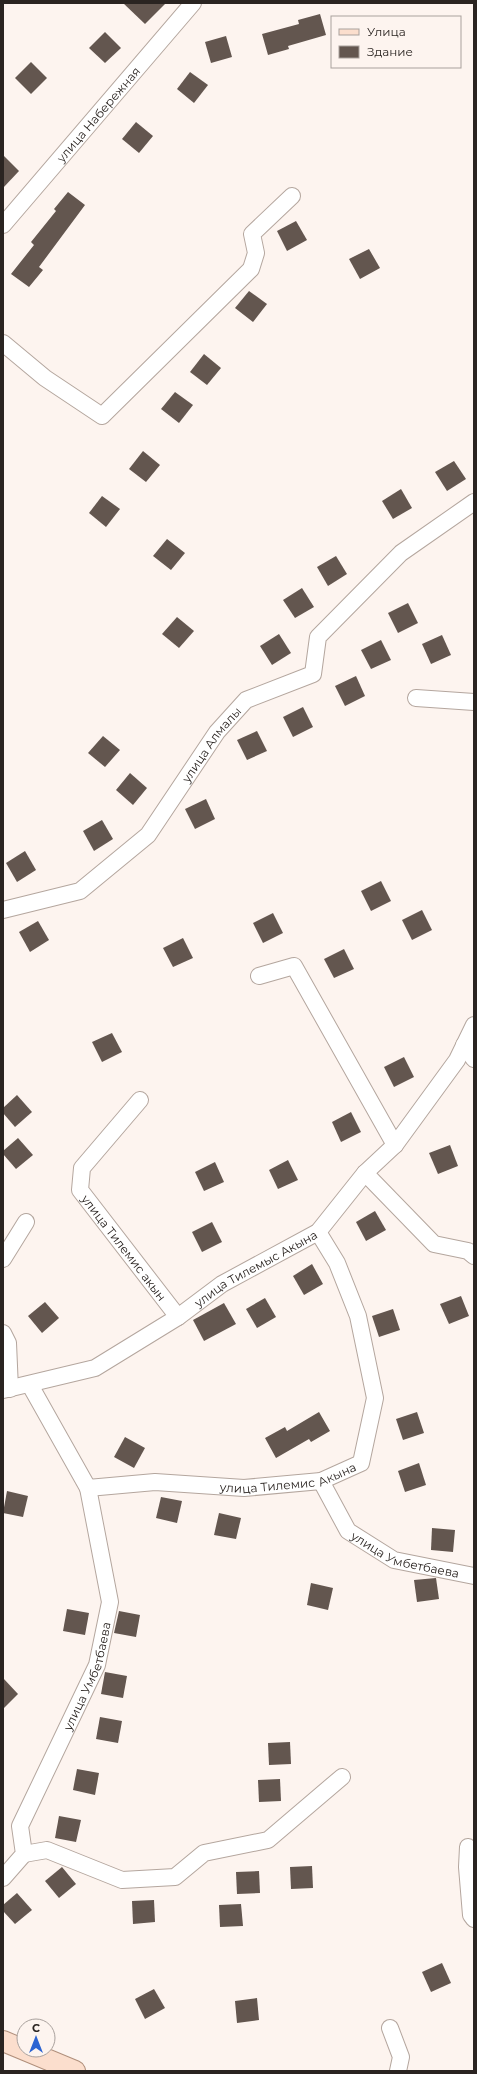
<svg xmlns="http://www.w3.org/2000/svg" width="477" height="2074" viewBox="0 0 477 2074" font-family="Montserrat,sans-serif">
<rect width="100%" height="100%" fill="#fdf4ef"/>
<g fill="#63564f">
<path d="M123,3H166L145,24Z"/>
<path d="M320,14L326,35L288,46L289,49L268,55L262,34L299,24L298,20Z"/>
<path d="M105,32L121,48L105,63L89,48Z"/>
<path d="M226,36L232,57L211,63L205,42Z"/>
<path d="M31,62L47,78L31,94L15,78Z"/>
<path d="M190,72L208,85L194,103L177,89Z"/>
<path d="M136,122L153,136L139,153L122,139Z"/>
<path d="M3,155L19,171L3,188Z"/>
<path d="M68,192L85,205L39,267L43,270L29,287L11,274L34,245L31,242L56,211L54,209Z"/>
<path d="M296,221L307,240L287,251L277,231Z"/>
<path d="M369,249L380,268L360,279L349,259Z"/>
<path d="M249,291L267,304L253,322L235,308Z"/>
<path d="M204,354L221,368L207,385L190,372Z"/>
<path d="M175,392L193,405L179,423L161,409Z"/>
<path d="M143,451L160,465L146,482L129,469Z"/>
<path d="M454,461L466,479L447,491L435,472Z"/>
<path d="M401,489L412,508L393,519L382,501Z"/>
<path d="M102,496L120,509L106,527L89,513Z"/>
<path d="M167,539L185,553L171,570L153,556Z"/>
<path d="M336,556L347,574L328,586L317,567Z"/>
<path d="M302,588L314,607L295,618L283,600Z"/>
<path d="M408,603L418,623L398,633L388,613Z"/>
<path d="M177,617L194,631L179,648L162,634Z"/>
<path d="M279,634L291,653L272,665L260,646Z"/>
<path d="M442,635L451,655L431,664L422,644Z"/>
<path d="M381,640L391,660L371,669L361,650Z"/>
<path d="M356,676L365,696L345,706L335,686Z"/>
<path d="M303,707L313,727L293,737L283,717Z"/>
<path d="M257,731L267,751L247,760L237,740Z"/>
<path d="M103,736L120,750L105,767L88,753Z"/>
<path d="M130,773L147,788L133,805L116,790Z"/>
<path d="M206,799L215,819L195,829L185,809Z"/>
<path d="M102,820L113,839L94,851L83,831Z"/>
<path d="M25,851L36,870L17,882L6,863Z"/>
<path d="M381,881L391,901L371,911L361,891Z"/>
<path d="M422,910L432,930L412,940L402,920Z"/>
<path d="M273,913L283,933L263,943L253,923Z"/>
<path d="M38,921L49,940L30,952L19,932Z"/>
<path d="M183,938L193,958L173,967L163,948Z"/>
<path d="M344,949L354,969L334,978L324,959Z"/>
<path d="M112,1033L122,1052L102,1062L92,1042Z"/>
<path d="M404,1057L414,1077L394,1087L384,1067Z"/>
<path d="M17,1095L32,1112L15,1127L3,1113V1108Z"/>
<path d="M351,1112L361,1132L341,1142L332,1122Z"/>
<path d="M18,1138L33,1155L16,1169L3,1154V1151Z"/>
<path d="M450,1145L458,1166L438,1174L429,1153Z"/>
<path d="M288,1160L298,1180L278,1189L269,1170Z"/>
<path d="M215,1162L224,1182L204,1191L195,1172Z"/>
<path d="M375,1211L386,1230L366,1241L356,1222Z"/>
<path d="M212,1222L222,1242L202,1252L192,1232Z"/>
<path d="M312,1264L323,1284L304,1295L293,1276Z"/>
<path d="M461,1296L469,1316L449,1324L440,1304Z"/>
<path d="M265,1298L276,1317L257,1328L246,1309Z"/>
<path d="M45,1302L59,1318L42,1333L28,1316Z"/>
<path d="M224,1303L236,1324L204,1341L193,1320Z"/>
<path d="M393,1309L400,1330L379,1337L372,1316Z"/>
<path d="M319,1412L330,1431L311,1442L309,1439L276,1458L265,1438L285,1427L287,1431Z"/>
<path d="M417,1412L424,1433L403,1440L396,1419Z"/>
<path d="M125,1437L145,1448L134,1468L114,1457Z"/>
<path d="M419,1463L426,1485L405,1492L398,1471Z"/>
<path d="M7,1491L28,1496L23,1517L3,1513Z"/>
<path d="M161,1497L182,1501L177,1523L156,1518Z"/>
<path d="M219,1513L241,1518L236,1539L214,1535Z"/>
<path d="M432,1528L455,1530L453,1552L431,1550Z"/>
<path d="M436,1578L439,1599L417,1602L414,1580Z"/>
<path d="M311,1583L333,1588L328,1610L307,1605Z"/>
<path d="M67,1609L89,1613L85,1635L63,1631Z"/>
<path d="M119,1611L140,1615L136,1637L114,1633Z"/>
<path d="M105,1672L127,1676L123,1698L101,1694Z"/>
<path d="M3,1678L18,1694L3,1709Z"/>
<path d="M100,1717L122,1721L118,1743L96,1739Z"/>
<path d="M290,1742L291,1764L269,1765L268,1743Z"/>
<path d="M77,1769L99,1773L95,1795L73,1790Z"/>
<path d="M280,1779L281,1801L259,1802L258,1780Z"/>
<path d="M59,1816L81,1820L76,1842L55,1838Z"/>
<path d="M312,1866L313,1888L291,1889L290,1867Z"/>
<path d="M62,1867L76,1884L59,1898L45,1881Z"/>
<path d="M259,1871L260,1893L237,1894L236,1872Z"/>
<path d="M17,1893L32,1910L15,1924L3,1911V1905Z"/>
<path d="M154,1900L155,1922L133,1924L132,1901Z"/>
<path d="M241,1904L243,1926L220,1927L219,1905Z"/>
<path d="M442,1963L451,1983L431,1992L422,1972Z"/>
<path d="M154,1989L165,2008L145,2019L135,1999Z"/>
<path d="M257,1998L259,2020L237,2023L235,2001Z"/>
</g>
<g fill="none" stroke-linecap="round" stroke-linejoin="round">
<defs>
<g id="minor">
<path id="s1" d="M3,225L193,3"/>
<path d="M3,343L45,378L102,416L251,269L256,253L252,234L292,196"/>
<path d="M416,698L474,702"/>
<path id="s2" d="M3,910L80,891L148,835L217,732L246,700L313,674L318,637L401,553L474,502"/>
<path d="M259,976L294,966L395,1145"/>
<path d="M464,1045L474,1059"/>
<path id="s3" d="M140,1100L82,1168L80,1190L178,1317"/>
<path d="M365,1173L434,1244L468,1251L474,1256"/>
<path d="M3,1259L26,1222"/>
<path d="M3,1333L8,1343L10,1389"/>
<path id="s4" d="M30,1385L88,1488L155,1482L244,1488L321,1481L361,1463L375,1398L358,1316L337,1263L318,1232"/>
<path id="s5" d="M3,1390L95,1368L178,1317L222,1284L318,1232L365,1173L395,1145L457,1060L474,1025"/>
<path id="s6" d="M321,1481L348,1531L394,1560L474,1576"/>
<path d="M468,1847L467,1867L471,1915L474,1919"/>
<path d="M24,1854L47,1850L122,1880L175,1877L204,1853L268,1840L342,1777"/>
<path id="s7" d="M3,1878L24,1854L20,1826L97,1665L110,1602L88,1488"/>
<path d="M390,2028L401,2057L398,2071"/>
</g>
<path id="major" d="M3,2041L75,2071"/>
</defs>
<use href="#minor" stroke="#b4a69e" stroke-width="18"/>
<use href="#major" stroke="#b08f7b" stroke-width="22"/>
<use href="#minor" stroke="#fff" stroke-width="16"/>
<use href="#major" stroke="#fbdecd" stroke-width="20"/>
</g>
<g text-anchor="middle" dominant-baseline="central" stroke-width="4" stroke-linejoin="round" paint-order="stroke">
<g font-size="12" fill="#2a2421" stroke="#fdf4ef">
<text stroke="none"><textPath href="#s1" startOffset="146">улица Набережная</textPath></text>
<text stroke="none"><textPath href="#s2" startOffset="278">улица Алмалы</textPath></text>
<text stroke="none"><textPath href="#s3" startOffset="184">улица Тилемис акын</textPath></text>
<text stroke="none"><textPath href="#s5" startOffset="284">улица Тилемыс Акына</textPath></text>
<text stroke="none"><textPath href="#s4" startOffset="320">улица Тилемис Акына</textPath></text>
<text stroke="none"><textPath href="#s6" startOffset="120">улица Умбетбаева</textPath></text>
<text stroke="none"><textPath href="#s7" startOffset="225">улица Умбетбаева</textPath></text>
</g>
</g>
<rect width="477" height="2074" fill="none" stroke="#2a2421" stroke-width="8"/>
<rect x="331" y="16" width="130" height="52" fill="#fdf4ef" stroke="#a9a19d"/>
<rect x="339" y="29" width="20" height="6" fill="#fbdecd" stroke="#a9a19d"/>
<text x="367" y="36" font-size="12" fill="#2a2421">Улица</text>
<rect x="339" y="46" width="20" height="12" fill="#63564f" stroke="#a9a19d"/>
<text x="367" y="56" font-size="12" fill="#2a2421">Здание</text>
<g transform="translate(36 2038)"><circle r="19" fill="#fdf4ef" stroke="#a9a19d"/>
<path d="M0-3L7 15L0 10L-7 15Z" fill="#2c64d2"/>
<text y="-6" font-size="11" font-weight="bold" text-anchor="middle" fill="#2a2421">С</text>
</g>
</svg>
